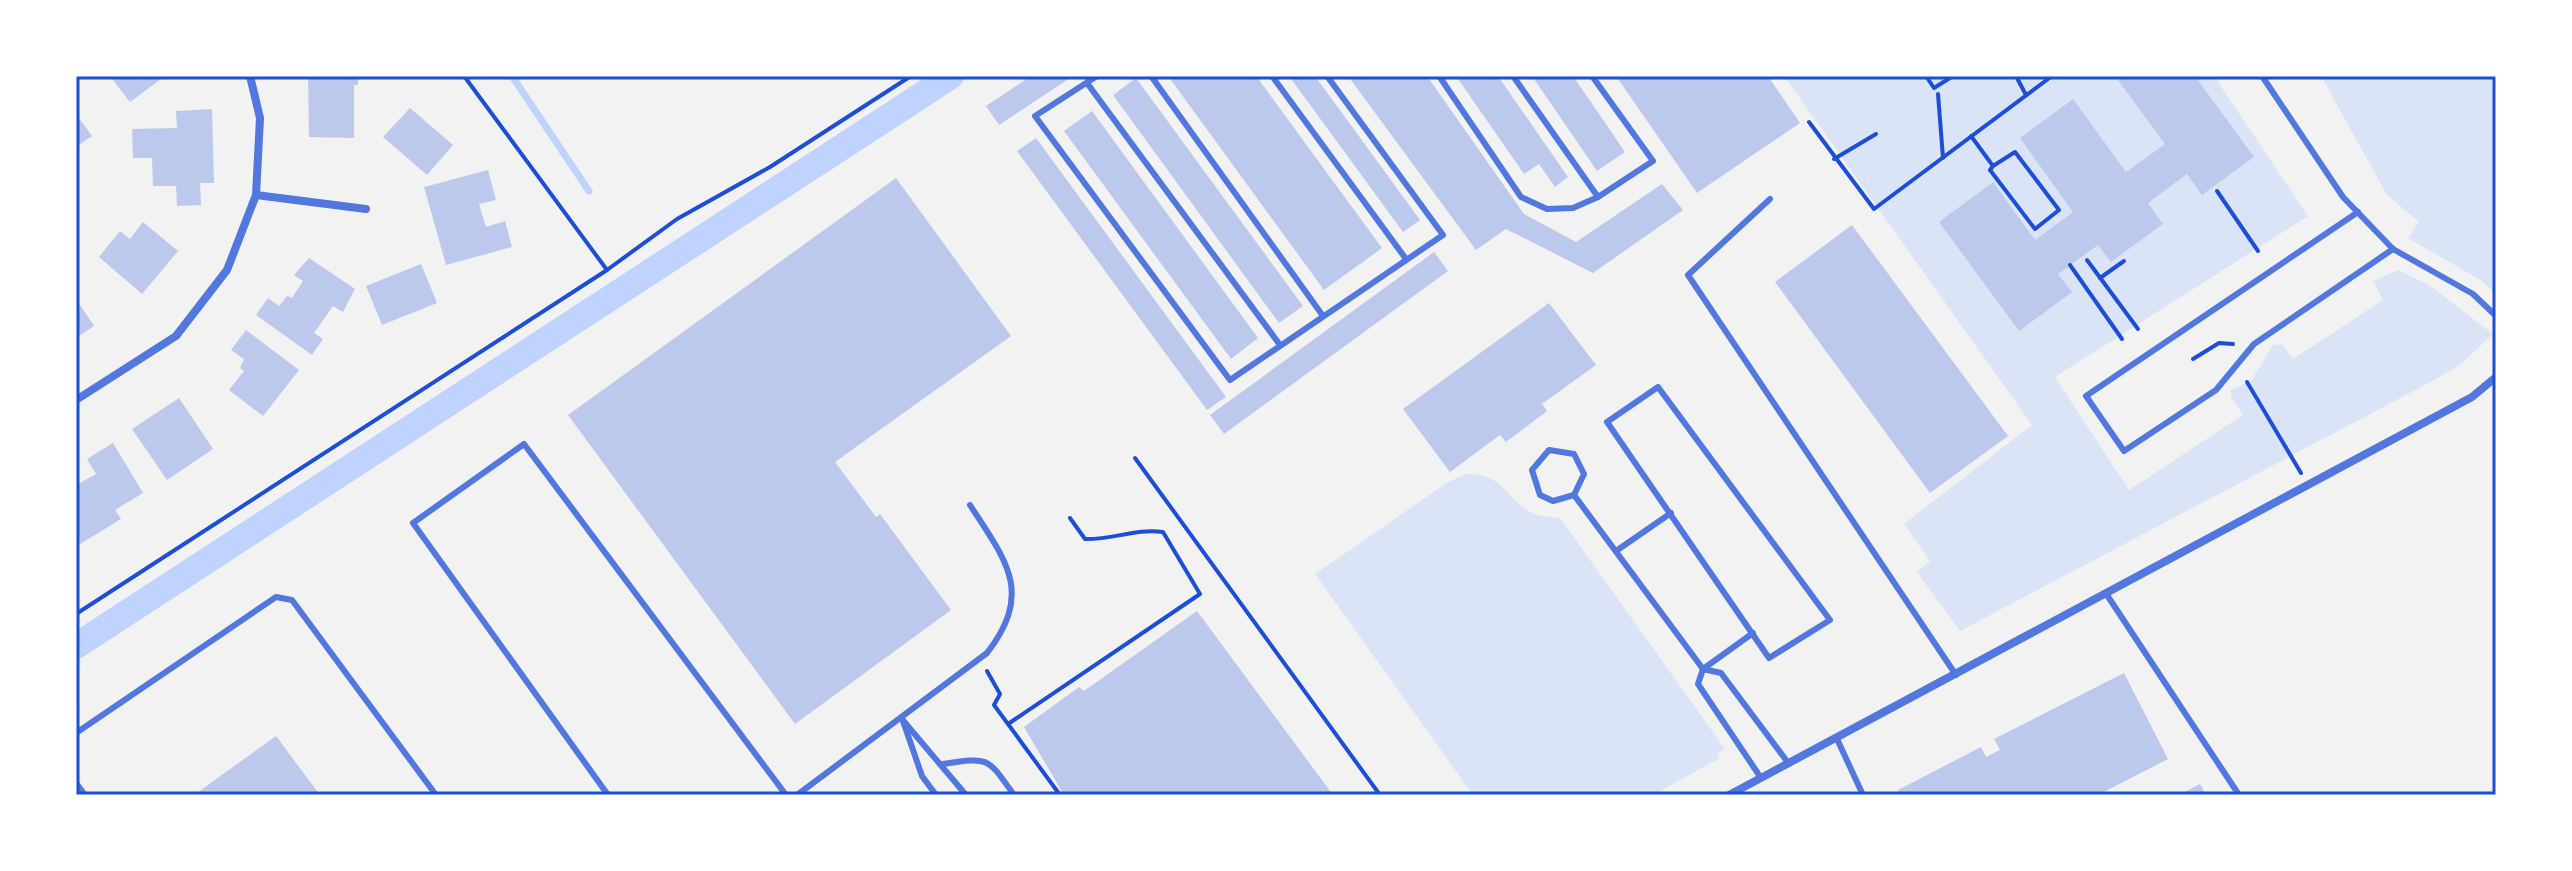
<svg xmlns="http://www.w3.org/2000/svg" width="2572" height="871" viewBox="0 0 2572 871" font-family="Inter,sans-serif">
<rect width="100%" height="100%" fill="#f2f2f2"/>
<g fill="#dbe4f7">
<path d="M1784,76H2214L2308,216L2055,377L2129,490L2243,415L2231,397V390L2251,381L2273,345L2282,344L2293,359L2383,300L2373,281L2398,270L2429,285L2493,334L2460,365L2425,385L1960,631L1917,572L1930,561L1904,524L2032,425Z"/>
<path d="M2321,76H2496V294L2482,281L2408,238L2419,222L2387,195Z"/>
<path d="M1466,474C1506,473 1506,502 1535,514C1543,517 1553,517 1560,518L1725,749L1717,753L1720,758L1653,795H1473L1315,574L1448,482Z"/>
</g>
<g fill="none" stroke-linecap="round" stroke-linejoin="round">
<path stroke="#bfd3fe" stroke-width="7" d="M512,76L589,191"/>
<path stroke="#bfd3fe" stroke-width="26" d="M76,646L951,76"/>
</g>
<g fill="#bdc9ec">
<path d="M110,76H165L130,102Z"/>
<path d="M308,76H358V85H354V138L309,137Z"/>
<path d="M1031,76H1073L999,125L986,106Z"/>
<path d="M1168,76H1256L1382,248L1324,290Z"/>
<path d="M1289,76H1315L1420,220L1403,232Z"/>
<path d="M1348,76H1427L1524,214L1576,242L1662,184L1683,210L1593,273L1506,229L1476,250Z"/>
<path d="M1456,76H1498L1568,177L1555,187L1539,164L1524,174Z"/>
<path d="M1532,76H1573L1625,152L1597,171Z"/>
<path d="M1616,76H1768L1800,123L1697,193Z"/>
<path d="M2115,76H2195L2254,157L2202,195L2187,174L2148,203L2163,224L2111,262L2098,245L2058,274L2072,292L2019,331L1939,222L1993,182L2035,240L2073,212L2020,138L2073,99L2126,172L2165,144Z"/>
<path d="M1136,78L1303,306L1279,323L1113,95Z"/>
<path d="M410,108L453,145L427,175L383,137Z"/>
<path d="M212,109L214,183H200L201,205L177,206L176,186H153L152,158H133L132,129L177,128L176,111Z"/>
<path d="M1092,111L1258,338L1231,359L1064,131Z"/>
<path d="M76,114L92,136L76,147Z"/>
<path d="M1036,138L1226,397L1207,410L1017,151Z"/>
<path d="M488,170L496,200L479,204L486,227L505,221L512,247L446,265L424,187Z"/>
<path d="M896,178L1011,336L835,462L876,517L880,514L951,610L795,724L568,415Z"/>
<path d="M143,222L178,251L142,294L99,257L120,231L130,239Z"/>
<path d="M1852,225L2008,436L1930,493L1775,282Z"/>
<path d="M1434,252L1448,271L1224,434L1210,415Z"/>
<path d="M309,258L355,289L343,312L333,306L314,333L323,339L312,355L256,315L268,298L279,306L287,296L292,298L303,281L294,275Z"/>
<path d="M421,264L437,303L382,325L366,286Z"/>
<path d="M1549,303L1596,365L1542,404L1547,411L1506,442L1500,435L1450,472L1403,409Z"/>
<path d="M80,305L94,326L76,338V307Z"/>
<path d="M246,330L299,370L263,416L229,390L244,371L240,368L244,359L231,350Z"/>
<path d="M179,398L213,449L167,480L132,429Z"/>
<path d="M113,443L143,493L115,510L121,519L80,544L76,537V480L78,484L96,474L87,459Z"/>
<path d="M1197,611L1333,795H1064L1024,727L1079,687L1084,691Z"/>
<path d="M2124,673L2168,759L2098,795H1901L1898,790L1981,747L1986,757L2000,750L1994,739Z"/>
<path d="M276,736L320,795H194Z"/>
<path d="M2200,784L2206,795H2179Z"/>
</g>
<g fill="none" stroke-linecap="round" stroke-linejoin="round">
<g stroke="#1d4ed8" stroke-width="4">
<path d="M464,76L607,270"/>
<path d="M1926,76L1934,88L1953,76"/>
<path d="M2016,76L2026,95"/>
<path d="M1938,94L1943,158"/>
<path d="M1809,122L1874,209L2052,76"/>
<path d="M1971,136L1993,166L2015,152L2059,210L2035,229L1990,170L1993,166"/>
<path d="M1834,159L1876,134"/>
<path d="M2217,191L2258,251"/>
<path d="M2087,260L2138,329"/>
<path d="M2070,265L2122,339"/>
<path d="M2100,278L2124,261"/>
<path d="M2193,359L2219,343L2233,344"/>
<path d="M2247,382L2301,473"/>
<path d="M1135,458L1380,795"/>
<path d="M76,614L607,270L677,219L770,167L911,76"/>
<path d="M987,671L1000,694L994,705L1060,795"/>
<path d="M1008,724L1200,594L1163,532C1136,528 1112,540 1085,539L1070,518"/>
</g>
<g stroke="#5277de" stroke-width="6">
<path d="M1097,76L1035,116L1230,380L1443,235L1327,76"/>
<path d="M1151,76L1323,316"/>
<path d="M1272,76L1406,259"/>
<path d="M1439,76L1521,197L1547,209L1573,208L1598,197L1653,161L1592,76"/>
<path d="M1513,76L1598,197"/>
<path d="M2262,76L2343,197L2393,249L2473,294L2496,316"/>
<path d="M1087,83L1280,345"/>
<path d="M1770,199L1688,275L1956,675"/>
<path d="M2358,212L2086,396L2124,451L2216,390L2254,344L2393,249"/>
<path d="M1658,387L1830,620L1769,658L1607,422Z"/>
<path d="M1549,450L1574,454L1584,474L1574,495L1553,501L1540,495L1532,470Z"/>
<path d="M1574,495L1703,669L1753,633"/>
<path d="M1616,551L1671,513"/>
<path d="M2107,595L2239,795"/>
<path d="M901,718L966,795"/>
<path d="M903,721L922,776L936,795"/>
<path d="M76,733L276,597L292,600L436,795"/>
<path d="M1837,739L1863,795"/>
<path d="M943,764C990,757 987,757 1014,795"/>
<path d="M1761,778L1698,684L1703,669L1721,673L1789,764"/>
<path d="M76,783L85,795"/>
<path d="M608,795L413,523L524,444L786,795"/>
<path d="M797,795L987,653C1034,592 1006,561 970,505"/>
</g>
<g stroke="#5277de" stroke-width="8">
<path d="M256,195L366,209"/>
<path d="M76,400L176,336L227,270L256,195L260,118L250,76"/>
<path d="M1729,795L2472,397L2496,377"/>
</g>
</g>
<rect width="2572" height="871" fill="none" stroke="#ffffff" stroke-width="156"/>
<rect x="78" y="78" width="2416" height="715" fill="none" stroke="#1d4ed8" stroke-width="3"/>
</svg>
